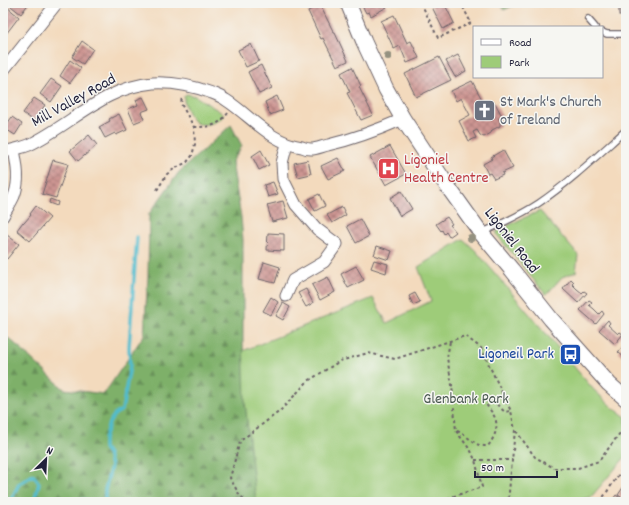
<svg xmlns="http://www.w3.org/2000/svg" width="629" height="505" viewBox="0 0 629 505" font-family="Dekko,sans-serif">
<defs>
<pattern id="forest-firs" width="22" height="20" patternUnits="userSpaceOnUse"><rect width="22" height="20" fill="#7eb069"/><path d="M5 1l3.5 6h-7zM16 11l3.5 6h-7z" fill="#678f58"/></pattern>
<pattern id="building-cross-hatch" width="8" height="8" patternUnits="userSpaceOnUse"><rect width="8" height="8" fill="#cd9592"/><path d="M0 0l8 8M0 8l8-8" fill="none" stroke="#a67978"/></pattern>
</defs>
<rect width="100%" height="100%" fill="#f6f6f2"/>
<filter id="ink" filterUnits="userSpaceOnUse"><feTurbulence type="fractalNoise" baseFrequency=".025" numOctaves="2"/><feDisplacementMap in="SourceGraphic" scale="8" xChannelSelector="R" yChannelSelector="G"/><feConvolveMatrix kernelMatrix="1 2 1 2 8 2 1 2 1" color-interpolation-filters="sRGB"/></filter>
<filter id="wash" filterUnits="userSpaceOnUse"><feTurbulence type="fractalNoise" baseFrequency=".012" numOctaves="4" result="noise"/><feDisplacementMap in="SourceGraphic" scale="16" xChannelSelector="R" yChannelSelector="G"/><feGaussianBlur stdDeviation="0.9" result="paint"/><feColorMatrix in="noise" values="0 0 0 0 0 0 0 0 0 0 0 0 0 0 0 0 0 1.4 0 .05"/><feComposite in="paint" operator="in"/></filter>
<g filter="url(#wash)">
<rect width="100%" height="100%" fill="#f3dabd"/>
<g fill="#9ecc79" stroke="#60775a">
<path d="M186,94L195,96L224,114C223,116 222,118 220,119C215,124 202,126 196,123C190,120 183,103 184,97C184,96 185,95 186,94Z"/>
<path d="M540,211L578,255L576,272L562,277L546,295L497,235V231L521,219Z"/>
<path d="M463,239L476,251L593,389L612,407L626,417V456L591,497L569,502H219L218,361L373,298L387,323L431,301L418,267Z"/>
</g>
<g fill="url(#forest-firs)" stroke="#506952">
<path d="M501,3H519L504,10Z"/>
<path d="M231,125L242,146L232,162L241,217L243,240V340L245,402L256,502H3V335L11,340L64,389L104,394L144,335L148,276L149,214L179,172Z"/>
</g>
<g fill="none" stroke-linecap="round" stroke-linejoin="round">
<g stroke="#51bccd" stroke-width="3.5">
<path d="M10,502L19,484L33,475L39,483L34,502"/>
<path d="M68,502L85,500L88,502"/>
<path d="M105,502V490L111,466L108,454L104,448V439L109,423L115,414L122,410L130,366L129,347L137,237"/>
</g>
</g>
<g id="blocks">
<g fill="url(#building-cross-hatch)">
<path d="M7,3H29L21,14Z"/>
<path d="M361,3H384L387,7L371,16L369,12L366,13Z"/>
<path d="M430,3H444L454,23L443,29Z"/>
<rect x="619" y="3" width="7" height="12"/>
<path d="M320,5L334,33H335L348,61L337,66L323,38L321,39L308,11Z"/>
<path d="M6,6L19,17L6,34L3,32V9Z"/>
<path d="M394,15L407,43L411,41L419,58L407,63L400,46L394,49L381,21Z"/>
<path d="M82,41L93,49L83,64L72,57Z"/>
<path d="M251,44L259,61L246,67L238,50Z"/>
<path d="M458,55L466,71L455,77L446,61Z"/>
<path d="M439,57L451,80L416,97L405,74Z"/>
<path d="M70,60L81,68L70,83L60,76Z"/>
<path d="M261,65L272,88L259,94L248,72Z"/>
<path d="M352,67L361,86L359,87L373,115L361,120L347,93L350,92L341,73Z"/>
<path d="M51,79L62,86L51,102L40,94Z"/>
<path d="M472,81L486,107L495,103L502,116L499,118L500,121V126L492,130L491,133L484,137L480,135L477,130L473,132L476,138L469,141L459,121L470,115L461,98L456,101L451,91Z"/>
<path d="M277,96L283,110L270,115L265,102Z"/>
<path d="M143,97L149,109L141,112L144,119L134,123L128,109L138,105L136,100Z"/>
<path d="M34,98L45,105L34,121L23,113Z"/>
<path d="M119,114L127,130L116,135L115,133L105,138L99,127L110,121L109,119Z"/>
<path d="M12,117L22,124L15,135L4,128Z"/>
<path d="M89,135L97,145L78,161L70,151Z"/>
<path d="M390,146L406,174L386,185L370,157Z"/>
<path d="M261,150L269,165L259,170L252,156Z"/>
<path d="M503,150L513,168L502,173L503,175L494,179L490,173L488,174L483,164L492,159L491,157Z"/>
<path d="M338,158L345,171L328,179L321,166Z"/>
<path d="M53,160L68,164L56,198L42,194Z"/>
<path d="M308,160L311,174L298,177L294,163Z"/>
<path d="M273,182L278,194L268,197L264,185Z"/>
<path d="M401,191L412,209L400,216L390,198Z"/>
<path d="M319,194L325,206L315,211L309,199Z"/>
<path d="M50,199L58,202L57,206L49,203Z"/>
<path d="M283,201L288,218L272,222L267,205Z"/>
<path d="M36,206L50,218L30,241L17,230L23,222L24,223L31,215L30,214Z"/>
<path d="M342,207L346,215L332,223L327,215Z"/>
<path d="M447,217L452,224L450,225L456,232L449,237L446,232L444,234L442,230L441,231L436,224Z"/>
<path d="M360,219L369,236L356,243L347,226Z"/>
<path d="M268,233L284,234V251L267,250Z"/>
<path d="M7,235L19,244L7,259L3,256V240Z"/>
<path d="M377,246L392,251L389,260L374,255Z"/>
<path d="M374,260L388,264L386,273L371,268Z"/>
<path d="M264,262L280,267L275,283L259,279Z"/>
<path d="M356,266L364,280L348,288L341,274Z"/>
<path d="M328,277L335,292L320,300L312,285Z"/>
<path d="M571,279L574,282L572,284L577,289L582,293L584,291L587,293L578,303L563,289Z"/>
<path d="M306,289L313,303L306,307L298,293Z"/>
<path d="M415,293L420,302L413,305L409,296Z"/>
<path d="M271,297L278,302L271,315L263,311Z"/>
<path d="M589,300L592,302L589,305L594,309L599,314L602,311L604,314L596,324L580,310Z"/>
<path d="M283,303L290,307L283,320L276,316Z"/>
<path d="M608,320L610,323L608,325L618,334L620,332L623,334L615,344L599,330Z"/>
<path d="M626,343V359L618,352Z"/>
<path d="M626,483V500L618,495Z"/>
<path d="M616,495L626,502H611Z"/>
</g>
</g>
</g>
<g filter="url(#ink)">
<use href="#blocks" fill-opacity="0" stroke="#6b6268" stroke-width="1"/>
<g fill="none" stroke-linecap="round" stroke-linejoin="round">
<defs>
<g id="lane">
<path d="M588,19L595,27"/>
<path d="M602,32L607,34H626"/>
<path d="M481,233C501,224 521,215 539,203C570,182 598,155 626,130"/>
</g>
<g id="street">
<path d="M3,71L57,3"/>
<path d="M3,152C12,150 21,148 29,145C71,125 104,87 153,83C173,82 193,86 212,93C217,95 222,97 226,100C251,116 271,143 302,147C304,148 308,149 311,149C316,149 323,146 328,145C354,139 378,130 403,119"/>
<path d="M3,216C6,210 11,203 14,196C20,181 17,165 14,150"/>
<path d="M286,296L293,280L324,262L337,244L317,229L296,205L283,179L282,163L287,144"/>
</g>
<path id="secondary" d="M348,3L364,42L386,89L403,119L448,187L481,233L512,270L551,319L609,384L626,399"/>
</defs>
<use href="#lane" stroke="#6b6268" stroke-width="8"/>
<use href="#street" stroke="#6b6268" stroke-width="13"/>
<use href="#secondary" stroke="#6b6268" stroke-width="17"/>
<g stroke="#6b6268" stroke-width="2" stroke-dasharray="3 3" stroke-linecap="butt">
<path d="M421,3L438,38L471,23L461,3"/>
<path d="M194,127C210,127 217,127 228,113"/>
<path d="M157,190L167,174L174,169L187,162L192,156L195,144L194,127L181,104L182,96"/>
<path d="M457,431C470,436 473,447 488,446C494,438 499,428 495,418C493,413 489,409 486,404L488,401L494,402L505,412L511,411"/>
<path d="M516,431L535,457L554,468H578L599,461L626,425"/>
<path d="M475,460H512"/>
<path d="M249,502L240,496L230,478L240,441L280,411L308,381L340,361L368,353L395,359L465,336L481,348L506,401L511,411L515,430L508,502"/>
<path d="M436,502L482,487L475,460L471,451L456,431L452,385L447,358L450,341"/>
<path d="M600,502L626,464"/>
</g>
<use href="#lane" stroke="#fff" stroke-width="5.5"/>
<use href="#street" stroke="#fff" stroke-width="11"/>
<use href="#secondary" stroke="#fff" stroke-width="15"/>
</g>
<g fill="#949180">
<circle cx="388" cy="56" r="4"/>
<circle cx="471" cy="238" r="4"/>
</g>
</g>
<defs>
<symbol id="church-square" viewBox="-11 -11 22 22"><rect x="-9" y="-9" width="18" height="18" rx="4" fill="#6b7280" stroke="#f6f6f2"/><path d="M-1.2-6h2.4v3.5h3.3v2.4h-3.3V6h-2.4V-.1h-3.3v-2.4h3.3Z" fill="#fff"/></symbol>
<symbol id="hospital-square" viewBox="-11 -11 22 22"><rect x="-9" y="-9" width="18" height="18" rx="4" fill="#e0444e" stroke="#f6f6f2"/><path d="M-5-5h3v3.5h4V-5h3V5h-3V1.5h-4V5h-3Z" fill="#fff"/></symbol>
<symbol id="bus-square" viewBox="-11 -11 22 22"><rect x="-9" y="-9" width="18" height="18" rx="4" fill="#1a4fb4" stroke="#f6f6f2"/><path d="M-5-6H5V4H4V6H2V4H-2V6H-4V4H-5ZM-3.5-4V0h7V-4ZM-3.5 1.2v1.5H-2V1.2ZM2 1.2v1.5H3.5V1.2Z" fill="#fff"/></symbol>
</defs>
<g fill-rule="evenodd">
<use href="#church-square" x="472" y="98" width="25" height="25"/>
<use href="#hospital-square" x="376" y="156" width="25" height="25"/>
<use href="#bus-square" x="558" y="342" width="25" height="25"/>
</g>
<g text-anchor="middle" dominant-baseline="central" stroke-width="3" stroke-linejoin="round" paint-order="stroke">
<g font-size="16" fill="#22223b" stroke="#f6f6f2">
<text transform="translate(74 101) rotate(-29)">Mill Valley Road</text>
<text transform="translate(511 241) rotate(52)">Ligoniel Road</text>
</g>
<g font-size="16" fill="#5b616d" stroke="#f6f6f2" text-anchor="start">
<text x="500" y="102">St Mark's Church<tspan x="500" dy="18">of Ireland</tspan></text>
</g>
<g font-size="16" fill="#be3a42" stroke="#f6f6f2" text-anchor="start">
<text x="404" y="160">Ligoniel<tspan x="404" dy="18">Health Centre</tspan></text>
</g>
<g font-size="16" fill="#164399" stroke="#f6f6f2" text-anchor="end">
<text x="554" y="354">Ligoneil Park</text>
</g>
<g font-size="16" fill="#47554e" stroke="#f6f6f2">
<text x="466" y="399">Glenbank Park</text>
</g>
</g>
<rect width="629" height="505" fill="none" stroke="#f6f6f2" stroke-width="16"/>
<rect x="473" y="26" width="130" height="52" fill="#f6f6f2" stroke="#a1a1a9"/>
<rect x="481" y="39" width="20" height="6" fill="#ffffff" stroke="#a1a1a9"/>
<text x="509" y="46" font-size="12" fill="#22223b">Road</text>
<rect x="481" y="56" width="20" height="12" fill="#9ecc79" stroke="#a1a1a9"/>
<text x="509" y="66" font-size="12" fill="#22223b">Park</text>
<g transform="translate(46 459) rotate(24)" stroke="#f6f6f2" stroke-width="3" paint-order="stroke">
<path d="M0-3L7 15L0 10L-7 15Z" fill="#22223b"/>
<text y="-6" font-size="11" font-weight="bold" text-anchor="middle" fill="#22223b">N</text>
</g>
<path d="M475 471v6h82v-6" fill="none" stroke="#22223b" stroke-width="2"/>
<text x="481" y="471" font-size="12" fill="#22223b" stroke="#f6f6f2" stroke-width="3" paint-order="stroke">50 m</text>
</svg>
